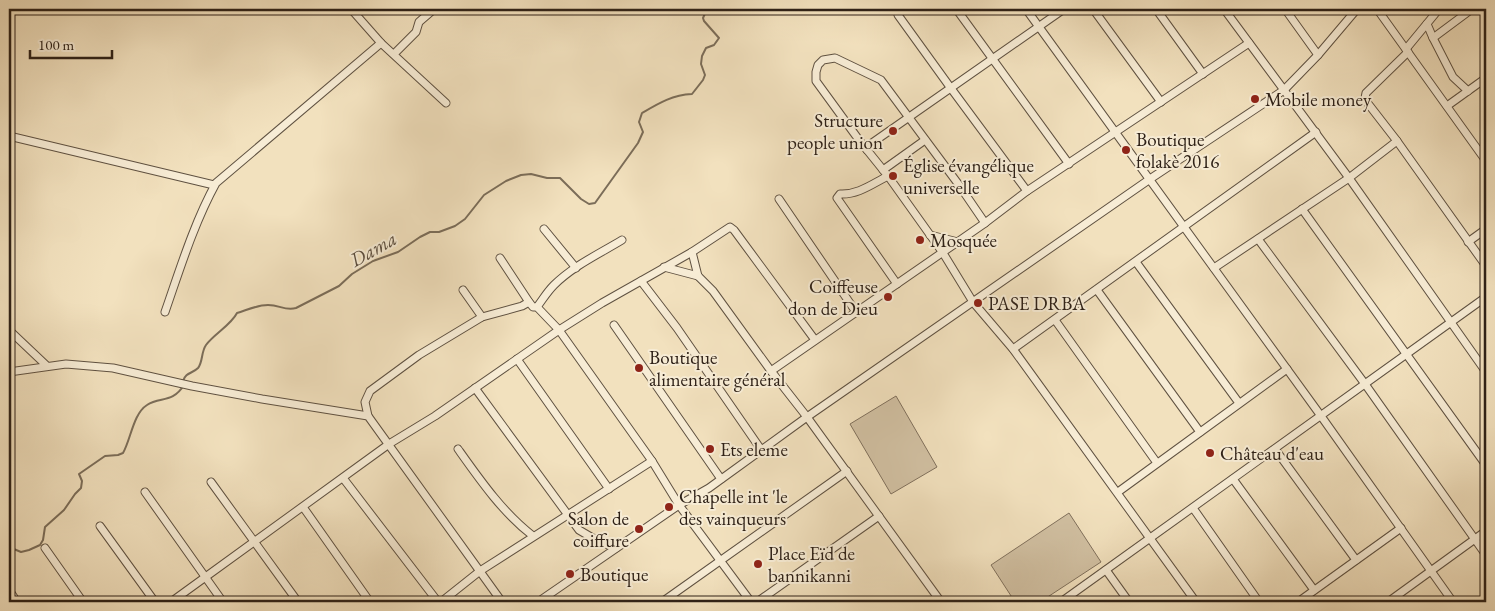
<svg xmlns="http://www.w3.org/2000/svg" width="1495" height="611" viewBox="0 0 1495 611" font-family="'EB Garamond',serif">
<rect width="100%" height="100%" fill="#f2e1be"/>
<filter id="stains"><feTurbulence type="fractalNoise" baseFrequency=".004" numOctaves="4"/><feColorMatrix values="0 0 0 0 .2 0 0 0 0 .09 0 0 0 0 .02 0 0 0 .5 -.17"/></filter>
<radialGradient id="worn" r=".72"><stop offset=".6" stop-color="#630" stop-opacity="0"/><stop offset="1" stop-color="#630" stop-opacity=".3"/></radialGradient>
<g fill="#d1c0a2" stroke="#80705c">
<path d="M896,396L937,467L891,494L850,424Z"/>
<path d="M1069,513L1101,562L1040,602H1015L991,565Z"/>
</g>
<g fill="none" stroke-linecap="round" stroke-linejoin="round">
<g stroke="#7b6d59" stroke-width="2">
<path d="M183,381C186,372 192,374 198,368C203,362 201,352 206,345C214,334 231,325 237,313C247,310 257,305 268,305C280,305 285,311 296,308L339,286L352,274L373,261L398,252L420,237L430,232H439L455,226L465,219L484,195L506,181L521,175L531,174L547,178H560L581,199L589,204L595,203L638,143L643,132L639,122L642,113C659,103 672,95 692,94L703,80L705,75L701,64L702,56L706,48L714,45L719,38L704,21L703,18L707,9"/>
<path d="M9,547L21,552L29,550L40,545L43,540L45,527L64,510L75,494L81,488L82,481L79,474L105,456L118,455L123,453C131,439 133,414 147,405C160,396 172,404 184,385"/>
</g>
<defs>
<g id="minor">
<path d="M351,9L381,43L446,103"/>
<path d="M1026,9L1321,416L1453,602"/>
<path d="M1093,9L1161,102"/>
<path d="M1156,9L1203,74"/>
<path d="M1224,9L1349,178L1486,372"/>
<path d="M1285,9L1318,55"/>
<path d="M1377,9L1486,161"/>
<path d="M957,10L1069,164"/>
<path d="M898,15L950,87L1027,191"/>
<path d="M1427,24L1433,38L1453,77L1468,91"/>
<path d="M1433,38L1472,9"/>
<path d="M1406,49L1439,9"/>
<path d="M1408,52L1366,93L1365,98L1366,101L1397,141L1486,266"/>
<path d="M394,54L416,32L419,22L434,9"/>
<path d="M1447,106L1486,78"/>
<path d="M9,136L214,185"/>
<path d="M867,150L872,143L1064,9"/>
<path d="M883,170L925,140"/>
<path d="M888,176C872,184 858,195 840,194L837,198L897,284"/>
<path d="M779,199L856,312"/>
<path d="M1302,209L1486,465"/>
<path d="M985,223L959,185L881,80L835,58L823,60L818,65L816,72V81L859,140L888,176L943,253L973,302L1013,349L1196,602"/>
<path d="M544,229L576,268"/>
<path d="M930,235L958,242"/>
<path d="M1258,239L1365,384L1486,555"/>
<path d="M1468,242L1486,229"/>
<path d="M692,252L698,276L713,291L771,371L807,417L941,602"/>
<path d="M500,258L529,302L533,307H537L559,330L652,461L679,505L751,602"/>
<path d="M1136,262L1239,403"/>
<path d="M664,267L698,276"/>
<path d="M1214,268L1349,178L1397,141"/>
<path d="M641,281L677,328L762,451"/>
<path d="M463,290L482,317"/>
<path d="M1097,290L1200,432"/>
<path d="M537,307C543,299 547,292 554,285C573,266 599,254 622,240"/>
<path d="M165,312C180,269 194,223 216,183L381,43"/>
<path d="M1055,320L1157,463"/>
<path d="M614,325L721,479"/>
<path d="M9,330L47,366"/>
<path d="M1013,349L1316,132"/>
<path d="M517,359L609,489"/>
<path d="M771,371L985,223L1027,191L1249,43"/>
<path d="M9,372L66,364L113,368L192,386L262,399L368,416L502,602"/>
<path d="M475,388L579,530L596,540L616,548"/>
<path d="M368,416L365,402L370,391L419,355L482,317L522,306L529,302"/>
<path d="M458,449C480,480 503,513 533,536"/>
<path d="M1275,449L1356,560"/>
<path d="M343,478L438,602"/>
<path d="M1233,479L1314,590"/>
<path d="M211,482L298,602"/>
<path d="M145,492L223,602"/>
<path d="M1118,492L1287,369"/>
<path d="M303,507L370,602"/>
<path d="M1193,508L1259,602"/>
<path d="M100,526L155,602"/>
<path d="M45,548L83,602"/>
<path d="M1106,570L1129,602"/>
<path d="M9,590L17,602"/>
<path d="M171,602L389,444L435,416L559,330L602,303L692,252L730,227L734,230L815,340"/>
<path d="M441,602L480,571L652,461"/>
<path d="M538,602L679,505L709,488L807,417L1150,179L1284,90L1318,55L1357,9"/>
<path d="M662,602L847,471"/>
<path d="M757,602L879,516"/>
<path d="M1061,602L1486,297"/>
<path d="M1298,602L1401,528"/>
<path d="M1388,602L1486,531"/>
</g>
</defs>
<use href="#minor" stroke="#5f5141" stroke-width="9"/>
<use href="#minor" stroke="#f7ecd5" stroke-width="7"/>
</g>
<g fill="#8f2418" stroke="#f7ecd5" stroke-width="2">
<circle cx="1255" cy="99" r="5"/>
<circle cx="893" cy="131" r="5"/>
<circle cx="1126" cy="150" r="5"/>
<circle cx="893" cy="176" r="5"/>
<circle cx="920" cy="240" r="5"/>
<circle cx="888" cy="297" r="5"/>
<circle cx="978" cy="303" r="5"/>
<circle cx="639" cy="368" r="5"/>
<circle cx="710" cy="449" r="5"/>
<circle cx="1210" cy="453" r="5"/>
<circle cx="669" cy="507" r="5"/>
<circle cx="639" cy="529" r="5"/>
<circle cx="758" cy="564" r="5"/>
<circle cx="570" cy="574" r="5"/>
</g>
<g text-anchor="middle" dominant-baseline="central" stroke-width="4" stroke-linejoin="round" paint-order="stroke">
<g font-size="19" fill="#2e2117" stroke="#f7ecd5" text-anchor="start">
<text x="1265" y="99">Mobile money</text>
<text x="883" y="120" text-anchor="end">Structure<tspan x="883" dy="22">people union</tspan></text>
<text x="1136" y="139">Boutique<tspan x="1136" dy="22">folakè 2016</tspan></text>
<text x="903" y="165">Église évangélique<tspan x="903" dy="22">universelle</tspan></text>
<text x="930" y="240">Mosquée</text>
<text x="878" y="286" text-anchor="end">Coiffeuse<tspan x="878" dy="22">don de Dieu</tspan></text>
<text x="988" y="303">PASE DRBA</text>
<text x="649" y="357">Boutique<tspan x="649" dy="22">alimentaire général</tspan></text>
<text x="720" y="449">Ets eleme</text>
<text x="1220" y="453">Château d'eau</text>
<text x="679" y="496">Chapelle int 'le<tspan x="679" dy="22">des vainqueurs</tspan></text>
<text x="629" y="518" text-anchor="end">Salon de<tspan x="629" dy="22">coiffure</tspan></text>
<text x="768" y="553">Place Eïd de<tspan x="768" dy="22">bannikanni</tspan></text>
<text x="580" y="574">Boutique</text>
</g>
<g font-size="20" font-style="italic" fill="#5b4d3e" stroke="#f7ecd5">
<text transform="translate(373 249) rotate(-30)">Dama</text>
</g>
</g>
<rect width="1495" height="611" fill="none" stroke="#f2e1be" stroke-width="30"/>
<rect x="10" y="10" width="1475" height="591" fill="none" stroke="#2e2117" stroke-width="2.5"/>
<rect x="15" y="15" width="1465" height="581" fill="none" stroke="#2e2117"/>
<path d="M30 50v8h82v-8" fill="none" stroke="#2e2117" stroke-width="2.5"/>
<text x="38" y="50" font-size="15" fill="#2e2117" stroke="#f7ecd5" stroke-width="4" paint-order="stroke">100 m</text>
<rect width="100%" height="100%" filter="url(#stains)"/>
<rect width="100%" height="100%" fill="url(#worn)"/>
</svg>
